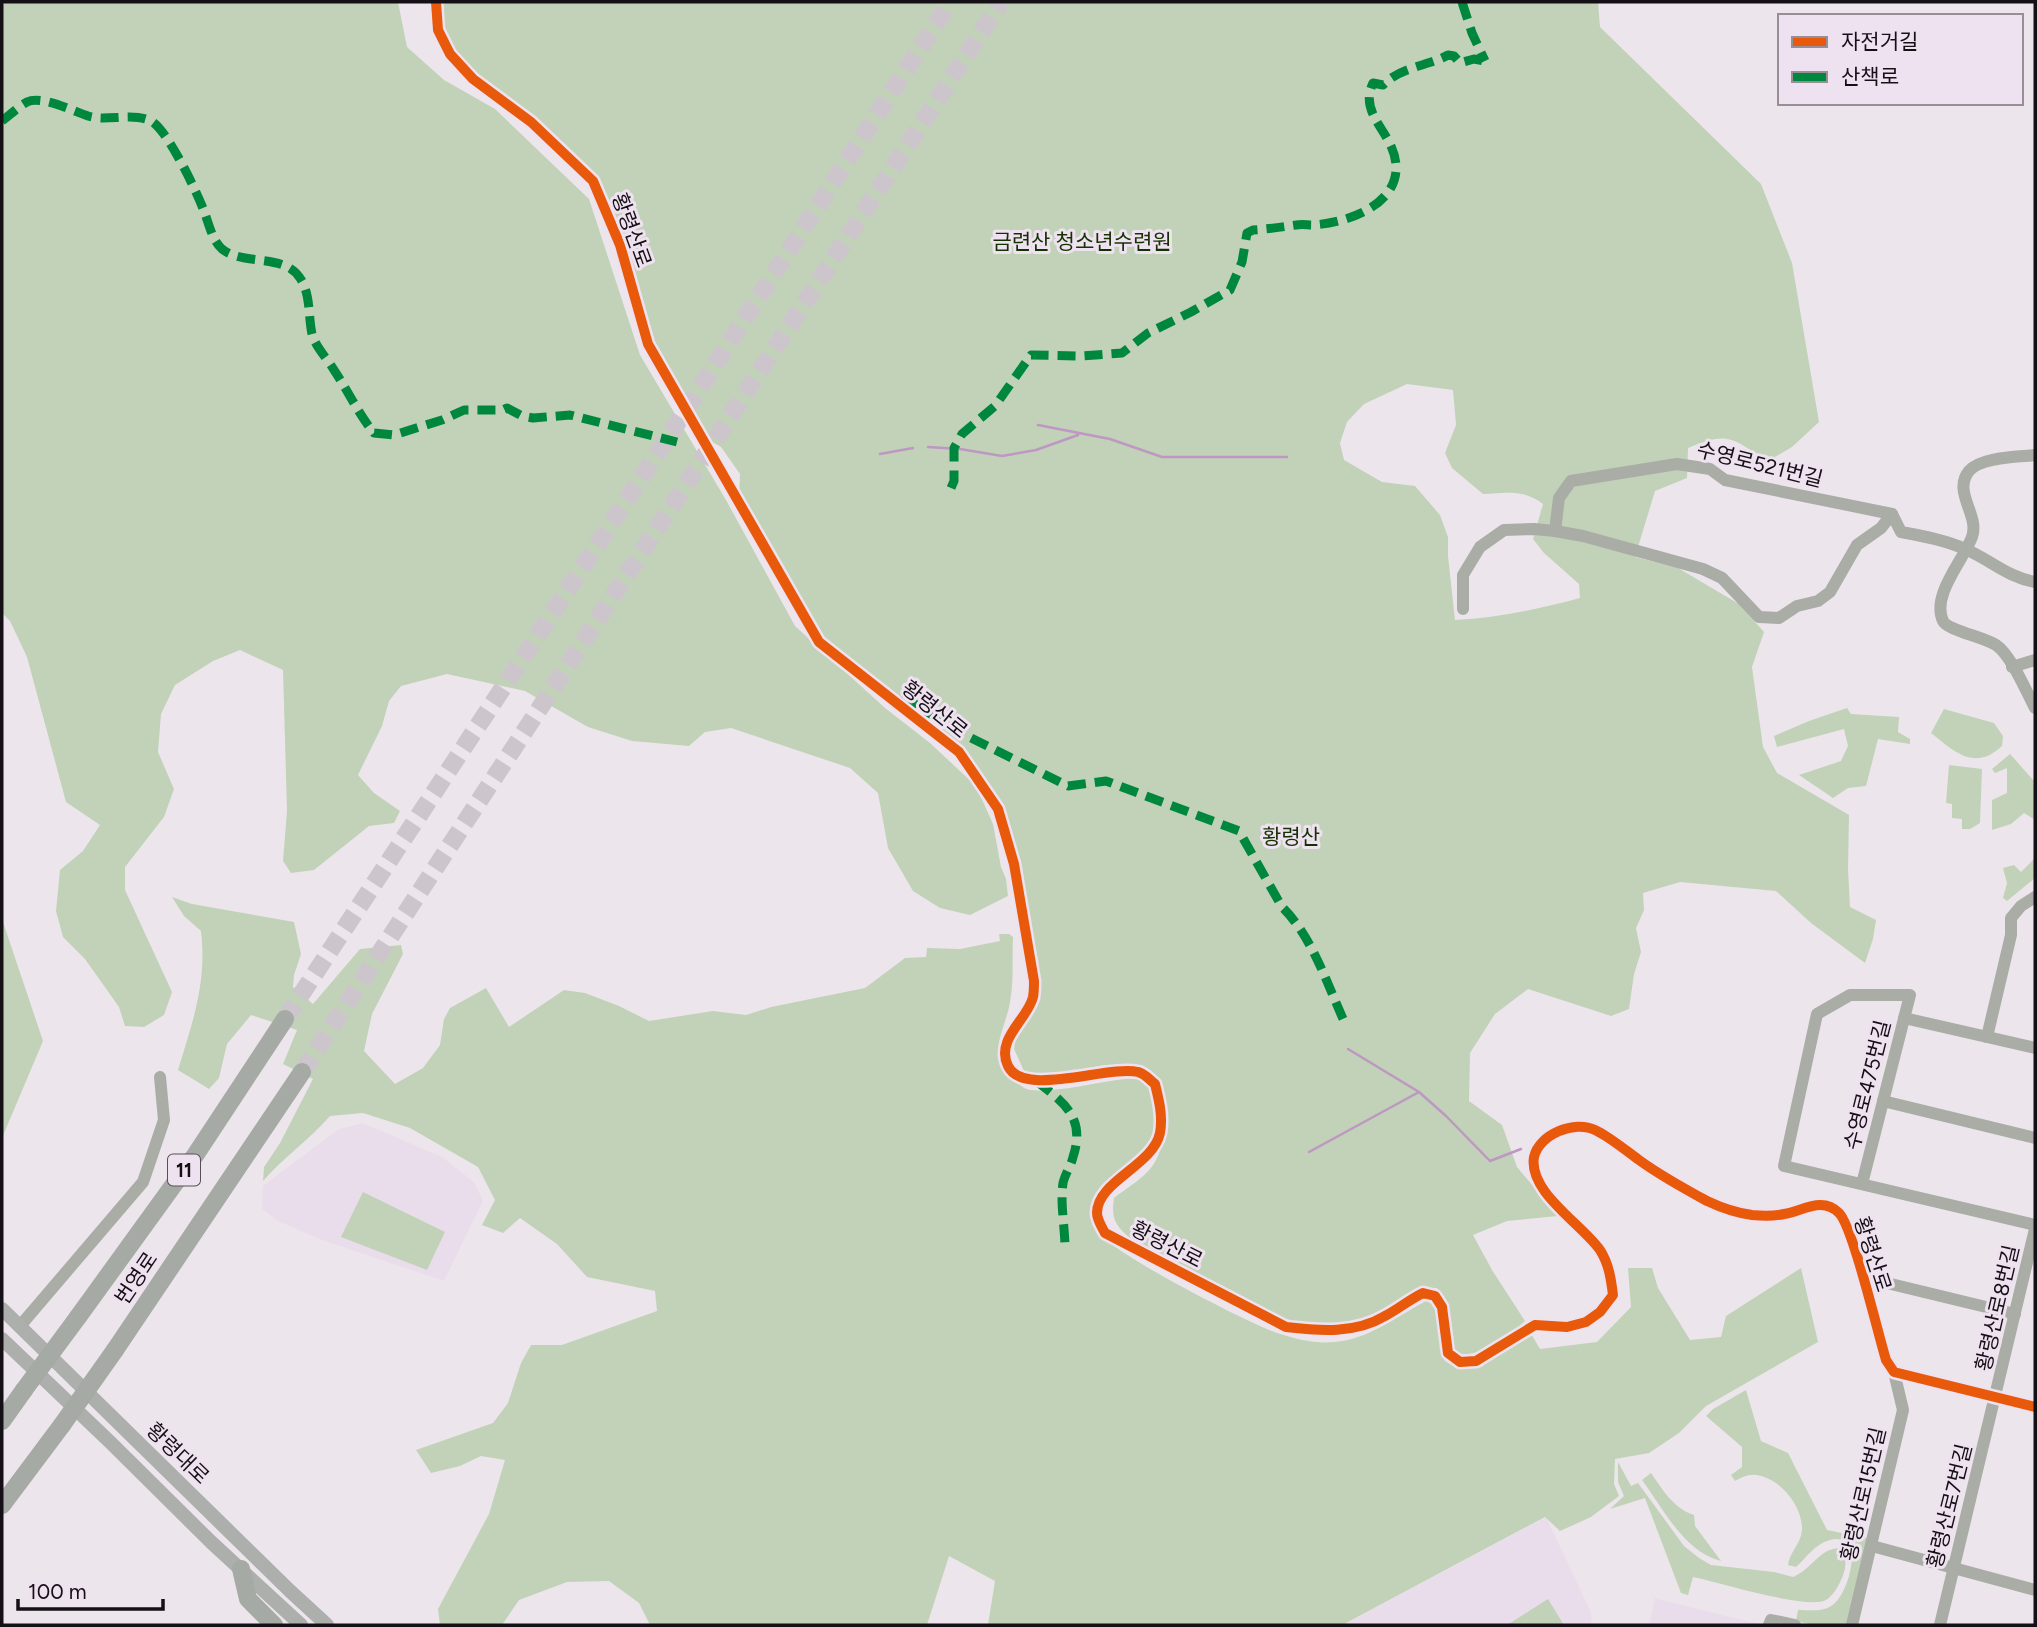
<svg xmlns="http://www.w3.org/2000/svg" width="2037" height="1627" viewBox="0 0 2037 1627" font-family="Figtree,'Noto Sans KR',sans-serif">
<rect width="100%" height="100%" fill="#ece6ec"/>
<g fill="#eaddeb">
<path d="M363,1123L442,1157L474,1182L483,1201L444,1281L322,1240L278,1221L262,1209L263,1186L339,1129Z"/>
<path d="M1546,1517L1591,1612L1592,1625L1345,1624Z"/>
<path d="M1655,1598L1759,1624V1625H1649Z"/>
</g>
<g fill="#c1d2b8" fill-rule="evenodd">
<path d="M2,2H398L407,47L444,80L495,109L589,199L640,355L726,500L795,626L885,708L930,743L976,786L993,824L1001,867L1006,879L1008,896L970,915L940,908L913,891L888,848L878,793L850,768L731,728L705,732L689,746L632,741L588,727L525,691L447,674L401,686L389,701L382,726L358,775L374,793L400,811L394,823L369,826L314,870L291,873L283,861L287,811L283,670L240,650L213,661L175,685L161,714L158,752L174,789L164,817L125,867V890L172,992L164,1015L144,1027L125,1026L119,1007L85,959L63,937L56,911L60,870L83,851L100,825L66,802L27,657L10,621L2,613Z"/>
<path d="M442,2H1598L1600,27L1761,184L1792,263L1819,422L1792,447L1768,461C1732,439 1730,430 1688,448L1687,478L1655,491L1635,557L1678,568L1739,604L1764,632L1752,667L1763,747L1777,773L1849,815L1848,869L1850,907L1876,920L1873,939L1865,963L1811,923L1776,891L1680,882L1643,893L1644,910L1636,928L1641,952L1634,974L1629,1009L1611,1016L1528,989L1495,1014L1470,1053L1469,1101L1502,1125L1517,1167L1558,1216L1507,1221L1473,1235L1492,1270L1525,1321C1507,1337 1483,1357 1458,1354L1452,1346C1453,1328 1446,1303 1437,1288C1410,1288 1408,1295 1388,1308C1357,1325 1315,1328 1282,1318L1132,1240C1115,1225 1111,1220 1114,1198C1128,1187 1148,1176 1156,1160C1168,1137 1167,1108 1162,1083L1141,1065H1105L1062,1073L1031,1075L1024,1071L1014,1049L1016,1037L1035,1008L1022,866L1001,804L964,752L824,640L739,498L740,474L721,447L709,440L694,417L657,348L606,198L524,109L484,79L456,52L442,21ZM1407,384L1453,390L1456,425L1445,453L1452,468L1483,494C1507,493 1523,489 1543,504L1533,539L1544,553L1579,584L1580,598C1539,609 1498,618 1455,620L1448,556V537L1440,515L1415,486L1382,482L1344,460L1340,443L1347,422L1364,404Z"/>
<path d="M1847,708L1851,714L1899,717L1898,732L1910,739V744L1878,739L1866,786L1848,788L1833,798L1799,775L1841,761L1848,746L1844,729L1777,747L1774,736L1809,721Z"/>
<path d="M1944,709L1994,723L2003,736L2002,746C1974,772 1954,751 1931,733Z"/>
<path d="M2010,754L2035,782V820L2024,813L2011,824L1992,830V800L2007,793V768L1995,773L1992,769Z"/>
<path d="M1949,765L1982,769L1980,823L1970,829H1962V819L1952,818V804L1946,803Z"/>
<path d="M2035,858V878L2007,901L2003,898L2007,883L2003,868L2014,865L2021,872Z"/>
<path d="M172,897L192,904L294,922L301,954L294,975L293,987L313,1004L360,949L401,945L403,954L372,1014L364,1051L395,1084L423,1068L440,1045L444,1019L450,1008L486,988L509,1027L564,990L585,993L619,1006L649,1021L713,1011L746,1015L771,1007L865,988L905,958L926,957L927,948L960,949L1000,941L999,934H1009L1013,937C1012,958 1014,981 1010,1002C1006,1028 984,1059 1012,1079C1018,1083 1024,1089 1030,1090C1068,1093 1105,1078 1142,1078C1146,1083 1152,1089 1155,1095C1179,1160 1069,1179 1094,1228C1105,1250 1248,1323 1277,1333C1295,1339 1316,1344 1334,1342C1368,1340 1397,1316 1426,1301L1436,1306L1441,1353L1445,1361L1457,1368L1482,1367L1495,1353L1530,1332L1540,1349L1597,1342L1631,1307L1628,1268H1652L1658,1288L1690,1340L1721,1337L1726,1316L1801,1268L1818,1342L1706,1406L1679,1433L1649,1453L1615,1459L1614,1484L1619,1496L1591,1517L1560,1531L1545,1517L1346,1623V1625H988L995,1581L949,1556L927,1625H650L639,1603L609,1581L567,1582L519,1600L502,1625H440L438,1609L489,1514L505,1460L481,1456L460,1466L431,1473L416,1450L493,1423L508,1403L521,1363L531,1345H562L657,1311L655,1291L587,1277L557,1244L520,1218L503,1233L482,1225L495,1200L478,1167L410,1128L363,1113L330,1116C309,1140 284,1157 263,1181L264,1167L280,1143L313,1079L283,1064L297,1030L251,1015L227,1044L219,1078L209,1089L178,1070C193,1021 207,982 201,931L184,916Z"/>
<path d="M2,919L43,1041L2,1138Z"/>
<path d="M363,1192L445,1232L427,1270L341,1237Z"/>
<path d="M1746,1390L1761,1441L1788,1453L1827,1530L1871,1539L1851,1625H1813L1796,1621L1798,1610C1808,1610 1822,1612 1831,1606C1850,1595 1866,1530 1830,1540C1816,1543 1806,1558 1796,1567L1788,1565C1789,1553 1801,1544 1802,1530C1803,1506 1780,1478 1756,1475C1749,1474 1742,1477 1735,1481L1731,1475L1742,1467V1447L1706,1416L1713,1409Z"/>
<path d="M1618,1462L1631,1486L1638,1483L1684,1546L1699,1558L1711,1565L1774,1572L1793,1577C1812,1569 1819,1549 1839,1548C1847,1558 1847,1565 1842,1578C1839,1585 1833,1596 1826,1600C1807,1610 1718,1582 1693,1577L1688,1595L1681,1593L1645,1498L1610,1509L1624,1496L1618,1482Z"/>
<path d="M1651,1473C1663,1490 1673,1508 1694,1515L1695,1526L1721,1561C1684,1552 1663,1508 1642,1480Z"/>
<path d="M1548,1599L1564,1625H1507Z"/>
</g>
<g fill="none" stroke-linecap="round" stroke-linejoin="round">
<g stroke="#be97c3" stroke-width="2.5">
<path d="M1038,425L1110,439L1162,457H1287"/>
<path d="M928,447L960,449L1002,456L1036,450L1078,435"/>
<path d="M880,454L913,448"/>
<path d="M1348,1049L1419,1092L1446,1116L1490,1161L1521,1149"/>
<path d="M1309,1152L1419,1092"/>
</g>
<g stroke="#ccc6cc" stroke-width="18" stroke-dasharray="18 9" stroke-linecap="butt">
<path d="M285,1019L670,434L950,2"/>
<path d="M302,1072L1001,2"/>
</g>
<g stroke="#a9ada6" stroke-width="12">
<path d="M436,2L438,30L450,54L473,79L531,122L593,181L620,245L648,344L819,642L959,752L998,809L1014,864L1034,981C1034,986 1034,992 1033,997C1028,1019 995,1039 1008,1066C1023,1098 1108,1065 1138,1072C1144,1073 1150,1080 1155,1084C1159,1100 1163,1116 1160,1133C1153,1166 1097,1181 1097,1213C1097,1220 1102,1227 1105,1233L1286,1327C1320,1331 1355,1334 1385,1316C1398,1309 1409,1300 1423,1293L1435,1296L1442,1307L1448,1353L1460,1362L1476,1361L1535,1325L1567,1327L1586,1322L1600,1312L1613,1295C1611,1279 1609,1264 1600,1250C1582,1224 1528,1192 1534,1157C1539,1134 1575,1120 1595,1130C1610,1137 1625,1150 1639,1160C1661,1176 1683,1188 1707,1201C1722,1208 1736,1213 1752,1215C1762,1216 1775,1216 1784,1214C1803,1211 1822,1196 1839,1213C1853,1227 1878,1334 1886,1360L1894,1372L2035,1407"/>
<path d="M2035,455C2018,457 1980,457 1969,471C1952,492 1980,515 1972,537C1963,561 1931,595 1943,621C1947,630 1984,637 1996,645C2011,655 2026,691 2035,708"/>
<path d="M1555,531L1583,536L1703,569L1722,578L1759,617L1779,618L1797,606L1818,601L1830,592L1857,545L1881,528L1892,514"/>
<path d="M1463,609V575L1480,547L1504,530L1534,529L1555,531L1559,498L1571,481L1677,464L1710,469L1725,480L1892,514L1901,532C1922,536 1945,540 1965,549C1991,560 2007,577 2035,582"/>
<path d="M2012,667L2035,660"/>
<path d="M1904,1018L2035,1048"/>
<path d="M1987,1037L2011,935V918L2021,906L2035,897"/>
<path d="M1883,1101L2035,1138"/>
<path d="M1862,1184L1910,995H1850L1817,1014L1784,1166L2035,1225"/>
<path d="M1862,1277L2015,1314"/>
<path d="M20,1326L143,1182L164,1120L160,1077"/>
<path d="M1872,1546L2035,1590"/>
<path d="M1769,1625L1771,1620L1795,1625"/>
<path d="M1852,1625L1903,1410L1894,1372"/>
<path d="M1940,1625L2035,1229"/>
</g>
<g stroke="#acafab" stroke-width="14">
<path d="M2,1309L290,1591L327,1625"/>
<path d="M2,1339L110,1442L211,1542L301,1625"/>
</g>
<g stroke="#a6aaa4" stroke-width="18">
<path d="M78,1317L196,1154L285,1019"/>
<path d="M115,1350L302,1072"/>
<path d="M2,1421L24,1390"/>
<path d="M2,1505L62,1425"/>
<path d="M241,1569L248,1599L274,1625"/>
</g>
<g stroke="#a6aaa4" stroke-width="18">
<path d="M24,1390L78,1317"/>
<path d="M62,1425L115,1350"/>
</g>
<g stroke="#00873e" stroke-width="9" stroke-dasharray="18 9" stroke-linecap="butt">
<path d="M1462,2L1472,33L1485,61"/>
<path d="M2,121C10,115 18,107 27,102C41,95 73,111 88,116C107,122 132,112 151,121C167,129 197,192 204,211C209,224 212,240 222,249C243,266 284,253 300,278C311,294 308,316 312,334C316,348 327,358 334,370C348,391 358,413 374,433L394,435L442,420L464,410H503L507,408L522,416L533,418L570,415L677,442"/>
<path d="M951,488L954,481V448L962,434L995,406L1031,355L1080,356L1122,353L1148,333L1191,312L1230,290L1242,262L1247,233L1253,230C1268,229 1282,227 1296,225C1302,224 1307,225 1312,225C1354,223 1414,198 1391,146C1381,124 1361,109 1373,83L1383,85C1402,66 1426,67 1448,55L1454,56L1460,63L1474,59L1485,61"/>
<path d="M902,696L961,733L1068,786L1106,781L1239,831L1282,907C1312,936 1327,984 1344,1021"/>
<path d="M1036,1081C1064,1102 1086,1118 1073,1157C1071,1166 1065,1174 1063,1183C1060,1204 1065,1227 1065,1249"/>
</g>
<defs>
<path id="cycleway" d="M436,2L438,30L450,54L473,79L531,122L593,181L620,245L648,344L819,642L959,752L998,809L1014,864L1034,981C1034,986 1034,992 1033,997C1028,1019 995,1039 1008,1066C1023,1098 1108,1065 1138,1072C1144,1073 1150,1080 1155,1084C1159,1100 1163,1116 1160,1133C1153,1166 1097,1181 1097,1213C1097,1220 1102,1227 1105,1233L1286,1327C1320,1331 1355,1334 1385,1316C1398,1309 1409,1300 1423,1293L1435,1296L1442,1307L1448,1353L1460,1362L1476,1361L1535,1325L1567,1327L1586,1322L1600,1312L1613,1295C1611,1279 1609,1264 1600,1250C1582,1224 1528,1192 1534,1157C1539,1134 1575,1120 1595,1130C1610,1137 1625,1150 1639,1160C1661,1176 1683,1188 1707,1201C1722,1208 1736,1213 1752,1215C1762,1216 1775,1216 1784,1214C1803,1211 1822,1196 1839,1213C1853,1227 1878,1334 1886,1360L1894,1372L2035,1407"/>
</defs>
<use href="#cycleway" stroke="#efe2f0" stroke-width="15"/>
<use href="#cycleway" stroke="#e8590c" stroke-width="10"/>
</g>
<g text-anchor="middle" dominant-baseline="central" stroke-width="6" stroke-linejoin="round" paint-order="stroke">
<rect fill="#efe2f0" stroke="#564f57" stroke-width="2" x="168" y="1154.5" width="32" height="31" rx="5"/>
<g font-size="19" font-weight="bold" fill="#151015">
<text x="184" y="1170">11</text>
</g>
<g font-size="21" fill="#151015" stroke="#efe2f0">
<text transform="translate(632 230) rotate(70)">황령산로</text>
<text transform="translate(1760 464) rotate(14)">수영로521번길</text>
<text transform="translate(935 709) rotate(39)">황령산로</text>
<text transform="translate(1867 1085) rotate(-76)">수영로475번길</text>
<text transform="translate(1167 1244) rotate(27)">황령산로</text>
<text transform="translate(1873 1254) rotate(72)">황령산로</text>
<text transform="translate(136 1278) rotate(-56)">번영로</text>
<text transform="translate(1997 1308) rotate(-77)">황령산로8번길</text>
<text transform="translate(178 1453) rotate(44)">황령대로</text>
<text transform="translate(1863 1494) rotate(-77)">황령산로15번길</text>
<text transform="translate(1949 1506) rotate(-76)">황령산로7번길</text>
</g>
<g font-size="21" fill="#133101" stroke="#efe2f0">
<text x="1082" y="241">금련산 청소년수련원</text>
<text x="1291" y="836">황령산</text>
</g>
</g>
<rect width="2037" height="1627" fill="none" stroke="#151015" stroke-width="7"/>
<rect x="1778" y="14" width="245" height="91" fill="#efe2f0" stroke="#988e98" stroke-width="2"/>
<rect x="1792" y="37" width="35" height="10" fill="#e8590c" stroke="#988e98" stroke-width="2"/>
<text x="1841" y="49" font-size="21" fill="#151015">자전거길</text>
<rect x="1792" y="72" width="35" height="10" fill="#00873e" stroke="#988e98" stroke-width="2"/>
<text x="1841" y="84" font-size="21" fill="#151015">산책로</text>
<path d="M18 1599v10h145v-10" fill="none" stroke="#151015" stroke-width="3.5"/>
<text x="28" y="1599" font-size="21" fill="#151015" stroke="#efe2f0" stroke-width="5" paint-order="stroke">100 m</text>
</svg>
